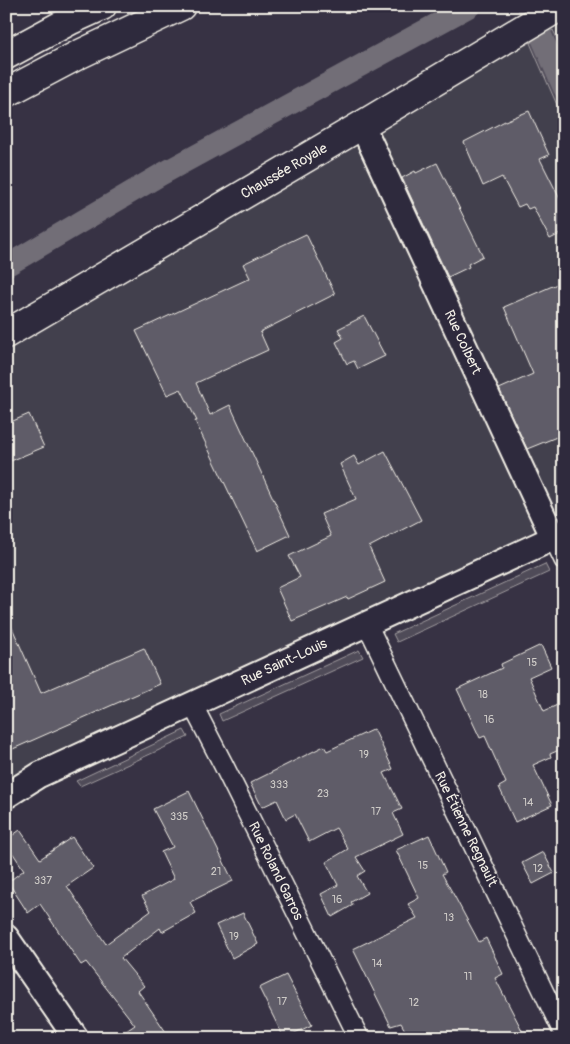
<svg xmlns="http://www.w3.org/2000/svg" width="570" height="1044" viewBox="0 0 570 1044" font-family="Pangolin,sans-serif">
<rect width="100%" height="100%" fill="#373244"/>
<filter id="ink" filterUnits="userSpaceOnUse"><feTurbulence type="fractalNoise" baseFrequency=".02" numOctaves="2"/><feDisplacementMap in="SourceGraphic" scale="10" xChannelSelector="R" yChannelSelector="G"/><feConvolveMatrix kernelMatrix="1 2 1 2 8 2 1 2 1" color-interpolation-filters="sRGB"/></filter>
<g filter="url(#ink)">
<path fill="#433f4e" d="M564,6V533L6,796V332Z"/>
<g fill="#504b59" stroke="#a29ea0">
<path d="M553,30L564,53V121L530,43Z"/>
<path d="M545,564L549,572L397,642L393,634Z"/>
<path d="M359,650L363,657L222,721L219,714Z"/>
<path d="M184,730L188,737L80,786L76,781Z"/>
</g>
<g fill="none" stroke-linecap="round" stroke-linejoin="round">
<g stroke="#726e77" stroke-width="22">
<path d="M528,6L564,88"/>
<path d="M6,266L162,174L470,6"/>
</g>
</g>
<g fill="#5f5c67" stroke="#f4f1e8">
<path d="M529,111L549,155L540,159L564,207V232L550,239L533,207L528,209L525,204L518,207L502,177L483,186L464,142L505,121Z"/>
<path d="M437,163L483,256L468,264L469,267L448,277L402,178L415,171L416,173Z"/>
<path d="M306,234L335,294L260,332L268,350L196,383L210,415L230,405L290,535L257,551L195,421H197L181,389L167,395L136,331L250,278L243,264Z"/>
<path d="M564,281V434L527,449L499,389L533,374L504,307Z"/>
<path d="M364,316L385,356L358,369L354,361L347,364L336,342L343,338L338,329Z"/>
<path d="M29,414L44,447L6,463V424Z"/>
<path d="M385,451L421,520L369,547L385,582L348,599L347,597L292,621L277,588L300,577L289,556L331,536L321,514L356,499L340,464L354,456L359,465Z"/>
<path d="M6,614L41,693L144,648L160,684L6,752Z"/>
<path d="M541,645L551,667L529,677L544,711L564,702V748L550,754L551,757L533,765L552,805L515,822L499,787L506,783L485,736L480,738L457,689L502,668L501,664Z"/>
<path d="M374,729L393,769L384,773L402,809L393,813L403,834L356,857L365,871L357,876L367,893L351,902L353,905L332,917L321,894L338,885L326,862L348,849L336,828L309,842L295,814L286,819L277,800L262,807L250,783L324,746L327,751Z"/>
<path d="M189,791L233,881L190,902L196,913L162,932L160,928L121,958L144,986L138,991L170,1038H116L135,1025L86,962L81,965L40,904L28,913L8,882L24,870L6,843V840L20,830L40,859L72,837L93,868L67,886L106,944L151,911L142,896L174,879L161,852L173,847L153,809Z"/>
<path d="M429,835L446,872L442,874L456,899L479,942L486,938L503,974L495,978L526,1038H409L401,1023L391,1026L353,949L417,918L408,904L419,898L396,850Z"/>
<path d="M543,852L554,873L533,884L522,863Z"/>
<path d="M243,913L258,944L232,958L216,925Z"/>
<path d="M286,975L312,1025L284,1038L259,988Z"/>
</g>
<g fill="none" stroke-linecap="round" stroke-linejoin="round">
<defs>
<g id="minor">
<path d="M553,537L564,560"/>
<path d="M367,624L564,1034"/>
<path d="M192,704L223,764L359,1038"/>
</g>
<g id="tertiary">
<path d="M362,125L553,537"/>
<path d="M6,796L39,775L564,533"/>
<path d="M6,937L76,1038"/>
</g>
<path id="primary" d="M6,334L362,125L561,6"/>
<g id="trunk">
<path d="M6,55L71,20L102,6"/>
<path d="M6,93L78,55L181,6"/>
</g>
</defs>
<use href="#minor" stroke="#f4f1e8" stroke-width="22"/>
<use href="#tertiary" stroke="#f4f1e8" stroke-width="28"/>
<use href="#primary" stroke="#f4f1e8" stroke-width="31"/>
<use href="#trunk" stroke="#f4f1e8" stroke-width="31"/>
<use href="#minor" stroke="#2f2a3d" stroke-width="19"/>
<use href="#tertiary" stroke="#2f2a3d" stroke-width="24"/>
<use href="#primary" stroke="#2f2a3d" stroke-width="28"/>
<use href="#trunk" stroke="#2f2a3d" stroke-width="28"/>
</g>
</g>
<g text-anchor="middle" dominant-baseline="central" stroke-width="4.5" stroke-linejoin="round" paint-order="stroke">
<g font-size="11" fill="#cfccc8">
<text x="532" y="662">15</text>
<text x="483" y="694">18</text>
<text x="489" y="719">16</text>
<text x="364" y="754">19</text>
<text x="279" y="784">333</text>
<text x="323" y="793">23</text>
<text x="528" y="802">14</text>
<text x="376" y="811">17</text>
<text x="179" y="816">335</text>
<text x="423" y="865">15</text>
<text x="538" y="868">12</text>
<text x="216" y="871">21</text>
<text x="43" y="880">337</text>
<text x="337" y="899">16</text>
<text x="449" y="917">13</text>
<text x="234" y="936">19</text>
<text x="377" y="963">14</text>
<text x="468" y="976">11</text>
<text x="282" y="1001">17</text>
<text x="414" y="1002">12</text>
</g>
<g font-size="14" fill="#f4f1e8" stroke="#2f2a3d">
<text transform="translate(284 171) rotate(-30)">Chaussée Royale</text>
<text transform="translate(463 342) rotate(65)">Rue Colbert</text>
<text transform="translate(284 662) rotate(-25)">Rue Saint-Louis</text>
<text transform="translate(466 829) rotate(64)">Rue Étienne Regnault</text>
<text transform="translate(276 871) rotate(64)">Rue Roland Garros</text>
</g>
</g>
<rect width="570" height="1044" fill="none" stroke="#2f2a3d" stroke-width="25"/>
<rect x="12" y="12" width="545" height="1019" fill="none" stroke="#f4f1e8" stroke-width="2" filter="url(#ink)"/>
</svg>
